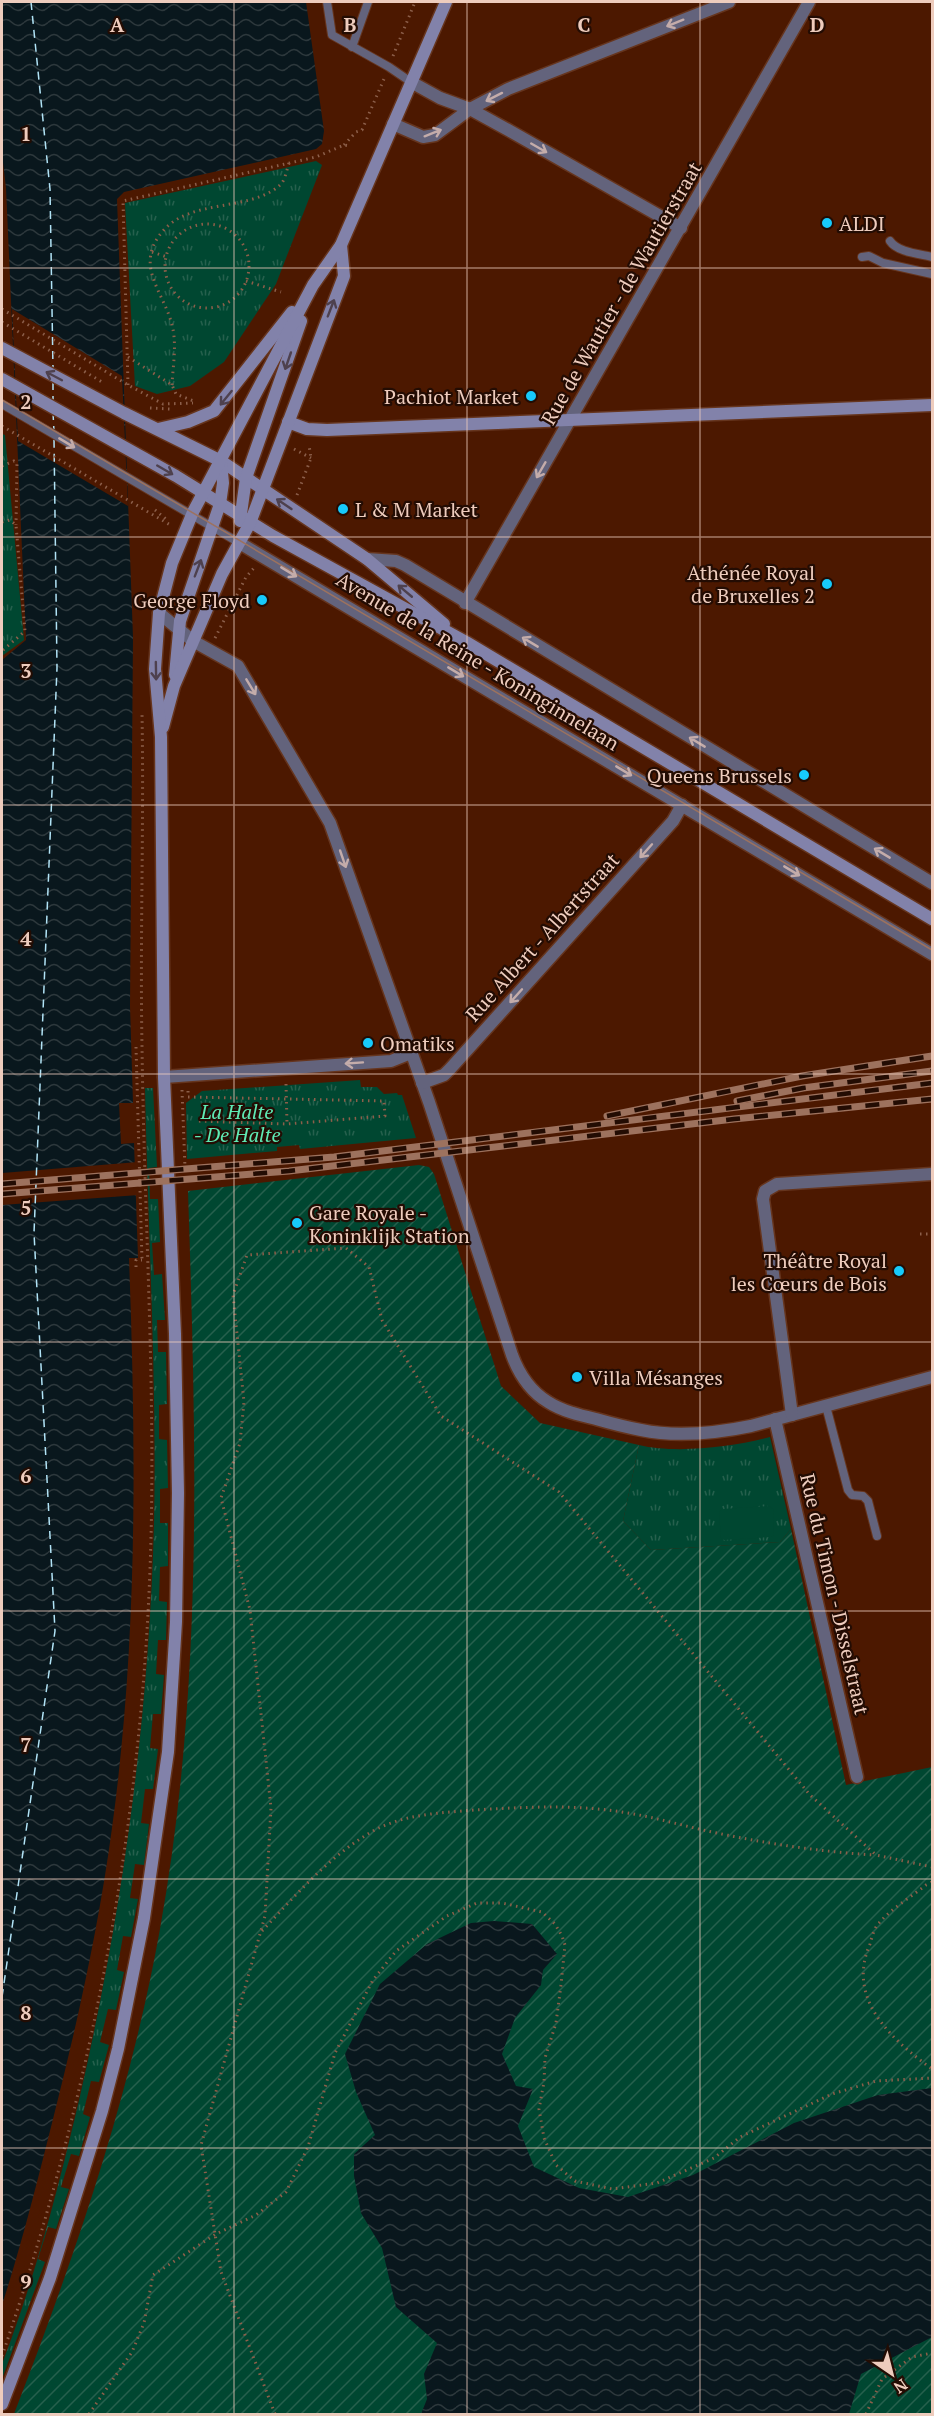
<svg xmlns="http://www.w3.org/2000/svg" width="934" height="2416" viewBox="0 0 934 2416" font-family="'PT Serif',serif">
<defs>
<pattern id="grass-tufts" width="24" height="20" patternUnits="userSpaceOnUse" patternTransform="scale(1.5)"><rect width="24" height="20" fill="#004731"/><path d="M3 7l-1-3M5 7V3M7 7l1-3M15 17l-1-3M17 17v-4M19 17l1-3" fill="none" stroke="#26604d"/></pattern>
<pattern id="garden-furrows" width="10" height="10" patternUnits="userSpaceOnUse" patternTransform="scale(1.5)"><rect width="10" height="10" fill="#004731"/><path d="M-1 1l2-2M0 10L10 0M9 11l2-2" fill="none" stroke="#26604d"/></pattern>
<pattern id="water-waves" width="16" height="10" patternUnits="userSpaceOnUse" patternTransform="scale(1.5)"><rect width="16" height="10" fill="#09171d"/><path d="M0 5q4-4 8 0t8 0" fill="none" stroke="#2d383c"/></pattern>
</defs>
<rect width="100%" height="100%" fill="#4c1800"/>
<g fill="url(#grass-tufts)">
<path d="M316,161L322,165L276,284L224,362L190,386L157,394L135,386L125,203Z"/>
<path d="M2,434L5,435L24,640L2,656Z"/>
<path d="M360,1080L361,1087H377L384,1094L397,1093L398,1095H402L416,1138L300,1149L299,1145L277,1147V1151L187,1159L186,1103L202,1091Z"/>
<path d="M145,1088H153L157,1167L149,1168L150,1199H158L160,1242L152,1243L154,1275L162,1274L165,1320H157L158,1352H166L167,1404L159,1405V1439L167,1440L168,1488L160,1489V1523H168V1566L160,1567L159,1601L167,1602L166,1640H158L156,1674L164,1675L161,1714H153L150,1748L158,1749L153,1789H145L141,1823L149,1824L144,1865L135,1864L130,1898L138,1899L131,1937L123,1936L117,1970L124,1972L116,2010L108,2009L100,2042L109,2045L99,2082L91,2081L83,2114L90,2117L79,2156L71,2154L61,2187L69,2189L56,2229L48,2227L38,2259L45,2262L2,2379V2364C35,2278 59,2186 80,2096C123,1908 149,1717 154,1524C157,1379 148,1233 145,1088Z"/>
<path d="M770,1437L791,1529L780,1542L651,1550L623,1521L639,1445C675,1454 734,1447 770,1437Z"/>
</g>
<path fill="url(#garden-furrows)" d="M419,1165L429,1167L434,1174L501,1386L540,1423L639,1445L623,1521L651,1550L780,1542L791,1529L846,1785L932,1767V2414H14C75,2256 130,2096 160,1929C204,1685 196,1437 188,1191Z"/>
<path fill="#004731" d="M769,1506L773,1509L774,1535L771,1537L724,1540L721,1538L719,1512L722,1509Z"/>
<g fill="url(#water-waves)">
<path d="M2,2H306L324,131L322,144L316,149L124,192L117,199L133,637L130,1006L133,1103H119L121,1144L134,1143L138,1258H129C136,1448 138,1639 112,1828C99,1925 78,2020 54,2115C38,2179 22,2243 2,2305V660L26,640L6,188L2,154Z"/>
<path d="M494,1921L532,1924L557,1954L543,1970L541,1985L515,2018L502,2054L516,2086L533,2089L518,2126L534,2167L579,2188L628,2197L693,2175L794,2123L878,2095L932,2088V2337L861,2374L849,2414H421L427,2399L424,2374L437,2343L396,2307L382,2248L361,2213L354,2176V2154L375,2135L356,2092L345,2054L380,1984L427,1944L471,1923Z"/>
</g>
<g fill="#4c1800">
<path d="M12,309L122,376L128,506L18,441Z"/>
<path d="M138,1162L139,1195L2,1205V1173Z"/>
</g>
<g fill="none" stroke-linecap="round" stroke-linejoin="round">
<g stroke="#b1e3f6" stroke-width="1.5" stroke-dasharray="8 6" stroke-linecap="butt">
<path d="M31,2L50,189L53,369"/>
<path d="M53,382V402"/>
<path d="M53,412L54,432"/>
<path d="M2,1997L55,1631L34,1233L57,668L54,439"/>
</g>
<defs>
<g id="lane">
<path d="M327,2L332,35L389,67L411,82"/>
<path d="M352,47L368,2"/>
<path d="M890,241C897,252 920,254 932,257"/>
<path d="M862,257L869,256L883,263L932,274"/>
<path d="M2,404L238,542"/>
<path d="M826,1406L848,1490L852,1495L863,1496L868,1501L877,1536"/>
</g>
<g id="street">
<path d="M411,82L440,98L470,109L510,131L681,228"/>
<path d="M393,124L423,137L435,135L470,109L508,89L729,2"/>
<path d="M238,542L932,954"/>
<path d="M367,559L396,561L405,565L932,883"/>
<path d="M465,603L809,2"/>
<path d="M159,613L193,641L238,666L330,823L429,1102L512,1355C519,1374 530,1391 548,1402C562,1411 579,1415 596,1419C610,1423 625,1427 641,1430C675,1437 717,1433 751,1426L932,1377"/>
<path d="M164,1077L391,1061L411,1053"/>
<path d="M422,1083L444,1075L450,1069L673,821L682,805"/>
<path d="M792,1415L763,1199L765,1191L777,1184L932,1174"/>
<path d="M775,1419L857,1777"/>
</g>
<g id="secondary">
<path d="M2,348L124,413L221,461L367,559L444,624"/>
<path d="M2,379L176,476L273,536L466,642L932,919"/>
<path d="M288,422L307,429L327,430L932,405"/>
<path d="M158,429L188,422L214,411L292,312"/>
<path d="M240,521L246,478L301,321"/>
<path d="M175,675L180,621L220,504L223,483L221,461"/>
<path d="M163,727L174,686L222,574L250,523L344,276L341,245"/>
<path d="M2,2404L50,2278L102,2111L118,2049L144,1918L168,1752L176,1622L178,1493L175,1334L164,1077L161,737L155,669L159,613L172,563L193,512L313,285L341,245L446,2"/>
</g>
</defs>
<use href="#lane" stroke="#66351e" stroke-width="10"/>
<use href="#street" stroke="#66351e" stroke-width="15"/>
<use href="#secondary" stroke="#66351e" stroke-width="15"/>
<g stroke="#8c5f4a" stroke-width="3" stroke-dasharray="1.5 4.5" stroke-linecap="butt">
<path d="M393,56L415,2"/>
<path d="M344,145L356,132L362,130L384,79"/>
<circle cx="207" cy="266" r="42"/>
<path d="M152,252L167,257"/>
<path d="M246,281L281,292"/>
<path d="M2,309L128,385L163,404L193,403"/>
<path d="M2,322L102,382"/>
<path d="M128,357L172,385L176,394L196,402"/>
<path d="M128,385L123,201L316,157L344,145L350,146"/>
<path d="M172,385C173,365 177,344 172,325C164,292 133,265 163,231C190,198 253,212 281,184C285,180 287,169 289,163"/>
<path d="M150,408L170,409"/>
<path d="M2,426L172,526"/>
<path d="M294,449L311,458"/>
<path d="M2,466L14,461L17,463L16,525"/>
<path d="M297,495L311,458L309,445"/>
<path d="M155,510L166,519"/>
<path d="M2,522L10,520L16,525L25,631L2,651"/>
<path d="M215,638L246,577L254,568"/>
<path d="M136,1047L142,1260"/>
<path d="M286,1084L287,1124"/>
<path d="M182,1090L185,1168"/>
<path d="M188,1091V1097L384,1101L385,1116L287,1124L196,1121"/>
<path d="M920,1234H932"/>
<path d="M136,1267V1260H142"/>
<path d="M932,1882L926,1885C911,1897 892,1908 879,1923C874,1928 872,1937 870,1944C846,1999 891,2039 932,2069"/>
<path d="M262,1931C296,1895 329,1856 373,1831C404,1814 440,1813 474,1810C526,1807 577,1804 628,1813C658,1818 687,1827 717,1833C769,1844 822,1852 875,1855"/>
<path d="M2,2356C92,2093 144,1816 151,1538C155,1374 144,1210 142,1046C140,935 144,824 142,713"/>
<path d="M89,2414L132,2352L144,2323L153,2275L216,2234L256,2215L286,2192L308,2147L335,2053L373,1980L396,1951L447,1916L477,1903H502L542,1912L555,1924L562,1936L565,1945L561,1985L556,2023L545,2058L544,2082L539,2109L544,2138L556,2165L575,2181L612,2189L657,2183L714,2158L740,2137L832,2094L876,2081L932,2078"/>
<path d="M275,2414L221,2272L201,2145L265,1916L271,1808L250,1610L221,1498L240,1443L244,1402L233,1295L247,1255L346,1248L369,1267L382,1320L441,1416L559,1492L810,1795L876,1855L932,1867"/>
<path d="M866,2414L882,2379L912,2357L932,2353"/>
</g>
<use href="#lane" stroke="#63637c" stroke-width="8"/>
<use href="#street" stroke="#63637c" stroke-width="12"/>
<use href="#secondary" stroke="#8282aa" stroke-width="12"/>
<path stroke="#9d725e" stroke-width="1.5" d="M2,400L932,950"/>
<defs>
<g id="rail">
<path d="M737,1101L803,1088L932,1071"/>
<path d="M607,1116L802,1076L932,1056"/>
<path d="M2,1184L334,1157L932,1083"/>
<path d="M2,1194L289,1171L734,1119L932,1099"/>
</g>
</defs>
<use href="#rail" stroke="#9d725e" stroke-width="7"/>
<use href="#rail" stroke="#230c03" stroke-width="4.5" stroke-dasharray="14" stroke-linecap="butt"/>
</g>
<defs><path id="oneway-shaft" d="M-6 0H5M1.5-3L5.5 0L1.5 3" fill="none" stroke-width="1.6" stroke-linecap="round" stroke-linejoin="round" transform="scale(1.5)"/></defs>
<g stroke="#c4acaa">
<use href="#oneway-shaft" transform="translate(675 23) rotate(158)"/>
<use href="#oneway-shaft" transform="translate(494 97) rotate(153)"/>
<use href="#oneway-shaft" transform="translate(433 133) rotate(-22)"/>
<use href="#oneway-shaft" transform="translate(539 148) rotate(30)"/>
<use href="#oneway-shaft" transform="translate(67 443) rotate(31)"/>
<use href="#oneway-shaft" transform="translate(541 470) rotate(120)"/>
<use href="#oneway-shaft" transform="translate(289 572) rotate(31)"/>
<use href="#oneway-shaft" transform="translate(530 642) rotate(-149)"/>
<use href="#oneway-shaft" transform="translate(456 672) rotate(31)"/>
<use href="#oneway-shaft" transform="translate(251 687) rotate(59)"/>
<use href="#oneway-shaft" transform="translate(697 742) rotate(-149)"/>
<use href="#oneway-shaft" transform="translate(624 771) rotate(31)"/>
<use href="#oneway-shaft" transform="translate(646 851) rotate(132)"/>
<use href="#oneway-shaft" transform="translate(882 853) rotate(-149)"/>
<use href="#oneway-shaft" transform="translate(343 859) rotate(71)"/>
<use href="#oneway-shaft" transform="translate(792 871) rotate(31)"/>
<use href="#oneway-shaft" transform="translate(516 996) rotate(132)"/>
<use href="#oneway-shaft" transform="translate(354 1063) rotate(176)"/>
</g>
<g stroke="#4e414e">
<use href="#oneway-shaft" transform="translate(331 308) rotate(-69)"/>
<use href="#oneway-shaft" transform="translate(288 361) rotate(109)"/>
<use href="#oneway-shaft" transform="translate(54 376) rotate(-152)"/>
<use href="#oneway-shaft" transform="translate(226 398) rotate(129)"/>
<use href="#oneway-shaft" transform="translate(165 470) rotate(30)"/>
<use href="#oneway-shaft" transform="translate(284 504) rotate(-146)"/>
<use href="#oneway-shaft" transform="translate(198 568) rotate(-69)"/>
<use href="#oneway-shaft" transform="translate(405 591) rotate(-140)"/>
<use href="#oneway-shaft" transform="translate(156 671) rotate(89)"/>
</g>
<path fill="none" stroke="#eeccbd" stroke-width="1.5" stroke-opacity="0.55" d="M234,2V2414M467,2V2414M700,2V2414M2,268H932M2,537H932M2,805H932M2,1074H932M2,1342H932M2,1611H932M2,1879H932M2,2148H932"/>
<g fill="#17cafb" stroke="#230c03" stroke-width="2">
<circle cx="827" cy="223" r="6"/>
<circle cx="531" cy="396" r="6"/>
<circle cx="343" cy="509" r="6"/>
<circle cx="827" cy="584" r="6"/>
<circle cx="262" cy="600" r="6"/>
<circle cx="804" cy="775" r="6"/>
<circle cx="368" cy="1043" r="6"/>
<circle cx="297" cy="1223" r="6"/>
<circle cx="899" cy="1271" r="6"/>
<circle cx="577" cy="1377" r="6"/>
</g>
<g text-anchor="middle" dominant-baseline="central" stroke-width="4.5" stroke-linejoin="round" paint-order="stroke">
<g font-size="20" fill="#eeccbd" stroke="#230c03" text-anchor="start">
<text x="839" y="223">ALDI</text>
<text x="519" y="396" text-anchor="end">Pachiot Market</text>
<text x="355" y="509">L &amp; M Market</text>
<text x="815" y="572" text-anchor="end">Athénée Royal<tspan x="815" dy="23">de Bruxelles 2</tspan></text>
<text x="250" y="600" text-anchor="end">George Floyd</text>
<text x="792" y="775" text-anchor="end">Queens Brussels</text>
<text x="380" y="1043">Omatiks</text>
<text x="309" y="1212">Gare Royale -<tspan x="309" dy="23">Koninklijk Station</tspan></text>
<text x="887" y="1260" text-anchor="end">Théâtre Royal<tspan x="887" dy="23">les Cœurs de Bois</tspan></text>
<text x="589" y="1377">Villa Mésanges</text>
</g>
<g font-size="20" fill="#eeccbd" stroke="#230c03">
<text transform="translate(621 293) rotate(-60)">Rue de Wautier - de Wautierstraat</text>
<text transform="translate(478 661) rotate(31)">Avenue de la Reine - Koninginnelaan</text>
<text transform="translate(542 937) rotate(-48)">Rue Albert - Albertstraat</text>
<text transform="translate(835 1594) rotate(77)">Rue du Timon - Disselstraat</text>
</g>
<g font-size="20" font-style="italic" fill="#5feab4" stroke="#230c03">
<text x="237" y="1111">La Halte<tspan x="237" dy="23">- De Halte</tspan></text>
</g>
</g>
<g font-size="20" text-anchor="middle" font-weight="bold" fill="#eeccbd" stroke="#230c03" stroke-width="4.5" stroke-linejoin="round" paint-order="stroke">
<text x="117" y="32">A</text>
<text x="350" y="32">B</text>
<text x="584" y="32">C</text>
<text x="817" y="32">D</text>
<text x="26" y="141">1</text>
<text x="26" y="409">2</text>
<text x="26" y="678">3</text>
<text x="26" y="946">4</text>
<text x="26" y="1215">5</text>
<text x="26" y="1483">6</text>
<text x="26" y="1752">7</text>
<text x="26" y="2020">8</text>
<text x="26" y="2289">9</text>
</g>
<rect width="934" height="2416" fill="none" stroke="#eeccbd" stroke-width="6"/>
<g transform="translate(892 2374) rotate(145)" stroke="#230c03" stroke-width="4.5" paint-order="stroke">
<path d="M0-4.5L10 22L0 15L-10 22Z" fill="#eeccbd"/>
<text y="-9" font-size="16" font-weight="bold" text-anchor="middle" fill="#eeccbd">N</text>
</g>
</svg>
